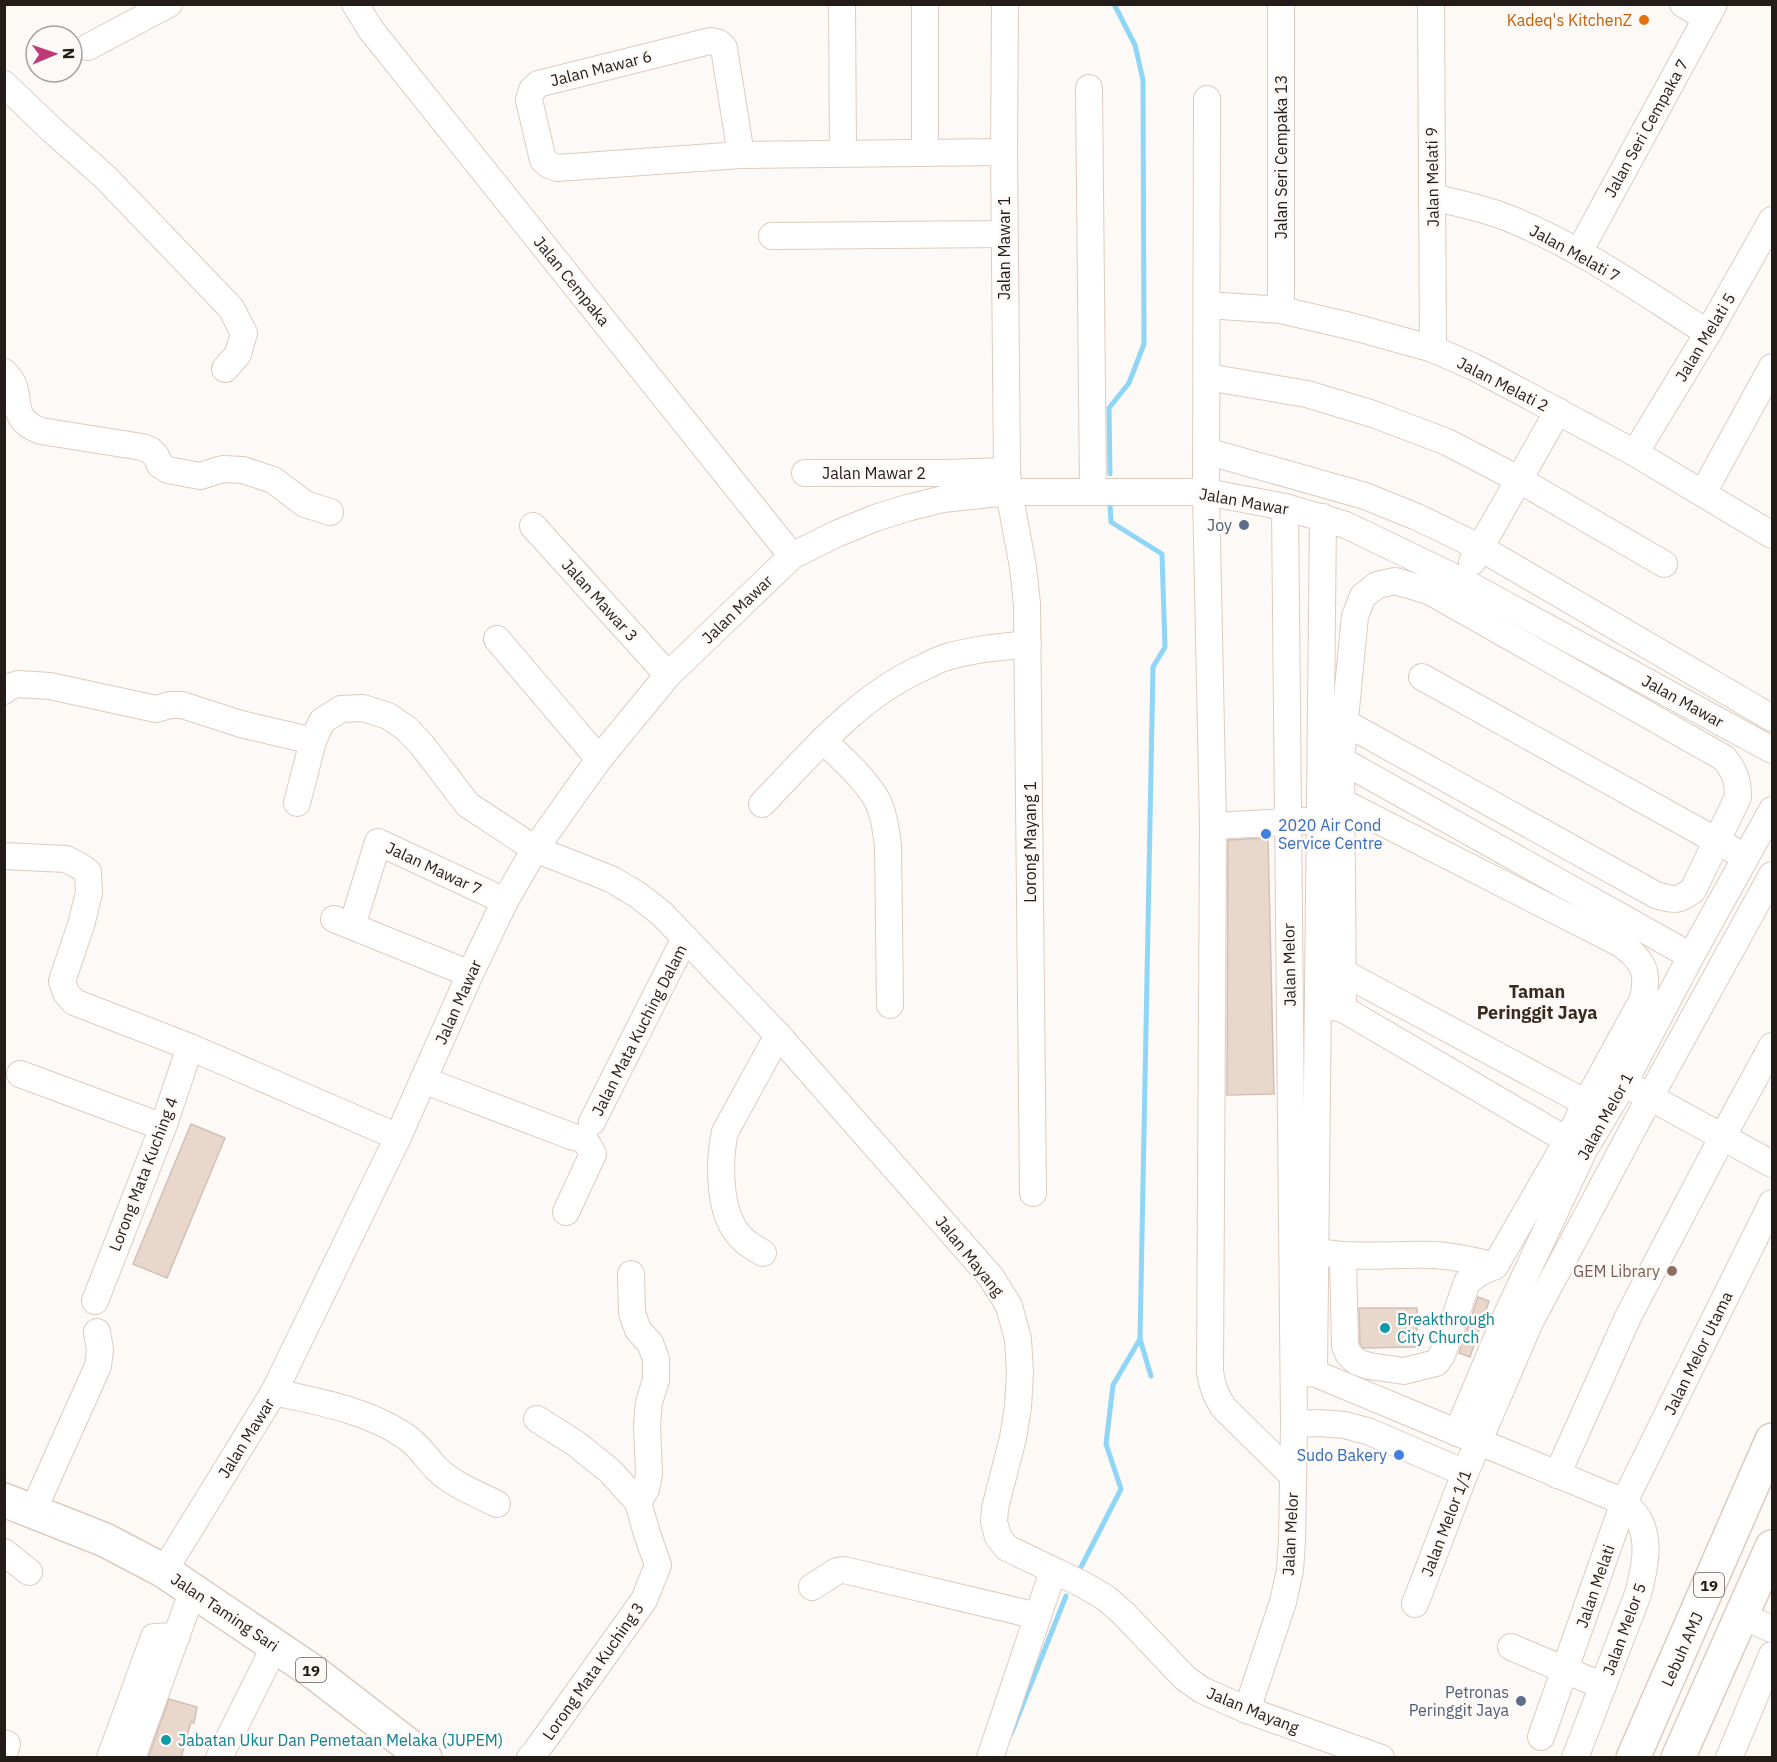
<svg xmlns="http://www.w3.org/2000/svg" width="1777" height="1762" viewBox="0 0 1777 1762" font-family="'IBM Plex Sans',sans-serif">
<rect width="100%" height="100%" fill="#fdf9f7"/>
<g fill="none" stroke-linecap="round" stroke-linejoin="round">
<g stroke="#8ed5f6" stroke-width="5">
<path d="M1110,474L1109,408L1129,383L1144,344L1143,80L1135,45L1114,4"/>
<path d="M1140,1339L1151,1376"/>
<path d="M1079,1571L1121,1489L1106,1444L1113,1385L1140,1339L1153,667L1165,647L1162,554L1111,522L1110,505"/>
<path d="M1011,1734L1066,1596"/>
</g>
</g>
<g fill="#e9d7cb" stroke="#d2c0b5" stroke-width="1.5">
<path d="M1268,838L1274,1094L1227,1095L1228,840Z"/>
<path d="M191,1124L225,1138L167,1278L133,1264Z"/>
<path d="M1478,1297L1489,1301L1470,1357L1459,1353Z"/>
<path d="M1359,1308H1417V1347L1363,1348L1360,1343Z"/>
<path d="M169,1699L197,1707L194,1723L191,1722L181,1758H148Z"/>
</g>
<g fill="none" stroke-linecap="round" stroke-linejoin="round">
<defs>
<g id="minor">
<path d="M355,4L371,30L792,556"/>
<path d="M842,4L843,153"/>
<path d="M925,4V153"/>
<path d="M1005,4L1004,152L1007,471L1009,492L1023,567L1027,604L1033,1193"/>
<path d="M1281,4V310"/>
<path d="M1431,4L1433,349"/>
<path d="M1683,4L1706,18"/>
<path d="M88,47L169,4"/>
<path d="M4,84L53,131L105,177L231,308L244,333L238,354L225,369"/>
<path d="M1089,88L1093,492"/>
<path d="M1207,99L1206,492L1213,826L1210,1372C1212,1386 1216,1397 1224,1408L1292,1475"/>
<path d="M741,155L724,48L719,43L710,41L538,84L532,90L529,100L543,160L549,165L557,168L741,155L1004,152"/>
<path d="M1432,197C1457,203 1483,208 1508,218C1579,246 1643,292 1708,333"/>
<path d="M772,236L1004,234"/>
<path d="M1579,252L1714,4"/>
<path d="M1207,305L1281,310L1354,327L1433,349L1474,367L1514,388L1635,453L1772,535"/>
<path d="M4,372C28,394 3,417 41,431L142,447L150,450L156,456L160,465L168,470L200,476L223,469L243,470L273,480L305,504L330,512"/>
<path d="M1207,377L1307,394L1373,414L1447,442L1518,479L1664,564"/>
<path d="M1206,451L1365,496L1417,517L1479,547L1772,718"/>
<path d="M1635,453L1708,333L1772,220"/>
<path d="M805,473H943L1007,471"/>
<path d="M1703,493L1772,367"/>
<path d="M533,526L668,675"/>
<path d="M1472,562L1558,411"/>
<path d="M497,639L599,759"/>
<path d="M1422,677L1733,850"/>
<path d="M4,691L6,688L18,684L50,686L156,709L170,705H182L241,724L313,741"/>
<path d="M823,740C841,758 864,777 877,800C884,814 886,830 888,846L890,1005"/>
<path d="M1327,759L1341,760L1691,956"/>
<path d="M1342,802L1621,944C1644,961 1649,972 1643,999L1586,1103L1567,1141L1495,1266L1479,1273L1467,1282L1442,1355L1436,1363L1404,1371L1369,1366L1357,1362L1349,1355L1345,1346L1343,1256"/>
<path d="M297,803L313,741L322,721L341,709L363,708L388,716L407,729L422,745L468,805L535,849L611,879L638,895L662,914L778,1035L991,1277L1009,1306L1018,1339L1020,1373L1018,1407L1013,1438L995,1508L994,1522L998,1537L1007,1548L1082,1584L1106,1598L1123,1613L1185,1678L1202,1690L1247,1710L1381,1758"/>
<path d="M762,804C811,753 859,695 926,666C932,663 939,659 947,657C974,649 1001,647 1028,644"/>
<path d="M1213,826L1305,821"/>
<path d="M4,856L66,859L78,865L88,872L89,893L81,925L62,981L66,993L74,1002L190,1047L398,1137"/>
<path d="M334,919L470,974"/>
<path d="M352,926L378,842L505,901"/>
<path d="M1344,973L1586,1103"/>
<path d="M1327,1006L1343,1009L1582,1149"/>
<path d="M1343,1009L1341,760L1355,616L1363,596L1377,585L1395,581L1429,591L1724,758C1735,771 1738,781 1738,797L1693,890C1678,902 1673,900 1656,895L1344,722"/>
<path d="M20,1074L163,1127"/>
<path d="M423,1080L571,1136L585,1140L593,1154L566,1212"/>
<path d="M1635,1089L1772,1164"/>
<path d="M592,1122L685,938"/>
<path d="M763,1253C751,1246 739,1239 732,1225C719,1201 719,1158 725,1132L778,1035"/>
<path d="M1326,1253C1362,1259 1398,1253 1434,1255C1455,1256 1475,1261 1495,1266"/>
<path d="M631,1274L632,1313L638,1330L650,1343L656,1359V1380L649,1402L647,1425L649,1474L646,1489L638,1502"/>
<path d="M95,1301L163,1127L190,1047"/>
<path d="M1314,1373L1323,517"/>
<path d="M1297,1374L1314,1373L1624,1502C1629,1508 1636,1514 1639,1520C1651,1543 1644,1571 1638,1594L1575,1758"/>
<path d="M274,1392C319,1402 367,1410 405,1436C418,1444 427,1459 437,1469C453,1485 478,1494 497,1504"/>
<path d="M1294,1424L1319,1423L1345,1425L1370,1432L1465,1473"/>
<path d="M1457,1433L1508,1312L1584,1150L1624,1083L1691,956L1772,810"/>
<path d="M1557,1475L1628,1317L1723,1136L1772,1046"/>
<path d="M33,1511L98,1366L100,1350L97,1332"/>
<path d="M4,1552L29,1572"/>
<path d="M164,1571L274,1392L398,1137L470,974L505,901L535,849L599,759L668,675L792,556L836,534L875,518L907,508L943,499L1009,492H1206L1285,507L1346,525L1462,581L1772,750"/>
<path d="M812,1587L837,1571L844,1570L1038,1616"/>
<path d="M1415,1604L1465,1473L1530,1322L1650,1097L1772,875"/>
<path d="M1742,1616L1772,1629"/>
<path d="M1511,1647L1603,1686"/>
<path d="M1247,1710L1283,1602L1290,1570L1292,1541L1294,1424L1285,507"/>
<path d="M1541,1737L1624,1502L1772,1203"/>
<path d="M4,1743L7,1744L4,1753"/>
<path d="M110,1758L154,1637L177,1636"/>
<path d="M132,1758L193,1590"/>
<path d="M219,1758L275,1646"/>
<path d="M530,1758L536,1751L644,1600L658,1565L647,1534L638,1502L610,1471L575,1443L537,1419"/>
<path d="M990,1758L1053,1571"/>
<path d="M1729,1758L1772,1655"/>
</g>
<path id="major" d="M4,1500L105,1540L164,1571L315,1673L425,1758"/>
<g id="highway">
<path d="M1633,1758L1772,1440"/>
<path d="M1678,1758L1772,1547"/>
</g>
</defs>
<use href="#minor" stroke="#decbc0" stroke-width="28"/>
<use href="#major" stroke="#decbc0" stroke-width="36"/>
<use href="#highway" stroke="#decbc0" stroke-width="36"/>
<use href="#minor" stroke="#fff" stroke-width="26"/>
<use href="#major" stroke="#fff" stroke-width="33"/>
<use href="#highway" stroke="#fff" stroke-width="33"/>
</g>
<circle fill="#e8710a" stroke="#fdf9f7" stroke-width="2" cx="1644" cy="20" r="6"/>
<g fill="#5c6f8a" stroke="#fdf9f7" stroke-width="2">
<circle cx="1244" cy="525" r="6"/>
<circle cx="1521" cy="1701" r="6"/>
</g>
<g fill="#3f7fe0" stroke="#fdf9f7" stroke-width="2">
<circle cx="1266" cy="834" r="6"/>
<circle cx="1399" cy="1455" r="6"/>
</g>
<circle fill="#8d6e63" stroke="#fdf9f7" stroke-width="2" cx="1672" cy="1271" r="6"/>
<g fill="#0f9aa8" stroke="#fdf9f7" stroke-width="2">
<circle cx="1385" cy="1328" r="6"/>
<circle cx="166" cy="1740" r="6"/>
</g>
<g text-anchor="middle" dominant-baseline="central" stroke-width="5" stroke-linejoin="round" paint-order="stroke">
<g fill="#fdf9f7" stroke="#645e5b" stroke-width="1.5">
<rect x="1694" y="1573" width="30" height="24" rx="4.5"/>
<rect x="296" y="1658" width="30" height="24" rx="4.5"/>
</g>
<g font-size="15" font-weight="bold" fill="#231c18">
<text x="1709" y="1585">19</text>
<text x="311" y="1670">19</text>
</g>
<g font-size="16" fill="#c56008" stroke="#fdf9f7" text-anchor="end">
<text x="1632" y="20">Kadeq's KitchenZ</text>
</g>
<g font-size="16" fill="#231c18" stroke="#fdf9f7">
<text transform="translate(601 68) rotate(-14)">Jalan Mawar 6</text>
<text transform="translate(1646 128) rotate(-61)">Jalan Seri Cempaka 7</text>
<text transform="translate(1281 157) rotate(-90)">Jalan Seri Cempaka 13</text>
<text transform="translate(1432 177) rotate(-91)">Jalan Melati 9</text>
<text transform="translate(1004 248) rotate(-90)">Jalan Mawar 1</text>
<text transform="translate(1575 253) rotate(29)">Jalan Melati 7</text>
<text transform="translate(572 281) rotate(51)">Jalan Cempaka</text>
<text transform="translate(1705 337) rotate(-59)">Jalan Melati 5</text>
<text transform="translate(1503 384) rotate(27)">Jalan Melati 2</text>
<text x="874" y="473">Jalan Mawar 2</text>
<text transform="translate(1244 501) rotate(10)">Jalan Mawar</text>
<text transform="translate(600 600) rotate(48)">Jalan Mawar 3</text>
<text transform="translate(737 609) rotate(-44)">Jalan Mawar</text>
<text transform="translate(1683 701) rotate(29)">Jalan Mawar</text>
<text transform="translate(1030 842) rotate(-90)">Lorong Mayang 1</text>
<text transform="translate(434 868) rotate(25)">Jalan Mawar 7</text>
<text transform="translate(1289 965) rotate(-91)">Jalan Melor</text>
<text transform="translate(458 1002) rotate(-66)">Jalan Mawar</text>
<text transform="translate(639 1030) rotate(-63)">Jalan Mata Kuching Dalam</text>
<text transform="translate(1605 1116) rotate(-61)">Jalan Melor 1</text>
<text transform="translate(143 1174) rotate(-69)">Lorong Mata Kuching 4</text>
<text transform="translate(970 1256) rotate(51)">Jalan Mayang</text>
<text transform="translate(1698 1353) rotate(-64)">Jalan Melor Utama</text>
<text transform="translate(246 1438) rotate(-58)">Jalan Mawar</text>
<text transform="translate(1446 1523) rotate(-69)">Jalan Melor 1/1</text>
<text transform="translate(1290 1534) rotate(-87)">Jalan Melor</text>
<text transform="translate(1595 1586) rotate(-71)">Jalan Melati</text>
<text transform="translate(225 1612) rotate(34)">Jalan Taming Sari</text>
<text transform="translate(1624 1629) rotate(-70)">Jalan Melor 5</text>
<text transform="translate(1682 1649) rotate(-66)">Lebuh AMJ</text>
<text transform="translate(593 1671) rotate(-55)">Lorong Mata Kuching 3</text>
<text transform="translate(1253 1710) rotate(22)">Jalan Mayang</text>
</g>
<g font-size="16" fill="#4e5e75" stroke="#fdf9f7" text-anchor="end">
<text x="1232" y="525">Joy</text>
<text x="1509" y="1692">Petronas<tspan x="1509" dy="18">Peringgit Jaya</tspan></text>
</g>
<g font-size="16" fill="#366cbe" stroke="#fdf9f7" text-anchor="start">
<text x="1278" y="825">2020 Air Cond<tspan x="1278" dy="18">Service Centre</tspan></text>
<text x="1387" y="1455" text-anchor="end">Sudo Bakery</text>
</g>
<g font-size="16" fill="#785e54" stroke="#fdf9f7" text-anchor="end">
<text x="1660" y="1271">GEM Library</text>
</g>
<g font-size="16" fill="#0d838f" stroke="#fdf9f7" text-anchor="start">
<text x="1397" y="1319">Breakthrough<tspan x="1397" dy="18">City Church</tspan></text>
<text x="178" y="1740">Jabatan Ukur Dan Pemetaan Melaka (JUPEM)</text>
</g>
<g font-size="18" font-weight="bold" fill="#392b22" stroke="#fdf9f7">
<text x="1537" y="991">Taman<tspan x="1537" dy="21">Peringgit Jaya</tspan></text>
</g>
</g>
<rect width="1777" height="1762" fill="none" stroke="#231c18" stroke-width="12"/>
<g transform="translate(54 54) rotate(88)"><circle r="28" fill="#fdf9f7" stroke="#a6a19e" stroke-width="1.5"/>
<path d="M0-4.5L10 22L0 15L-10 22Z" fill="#bf3878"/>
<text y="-9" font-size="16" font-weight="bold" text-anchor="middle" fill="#231c18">N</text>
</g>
</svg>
